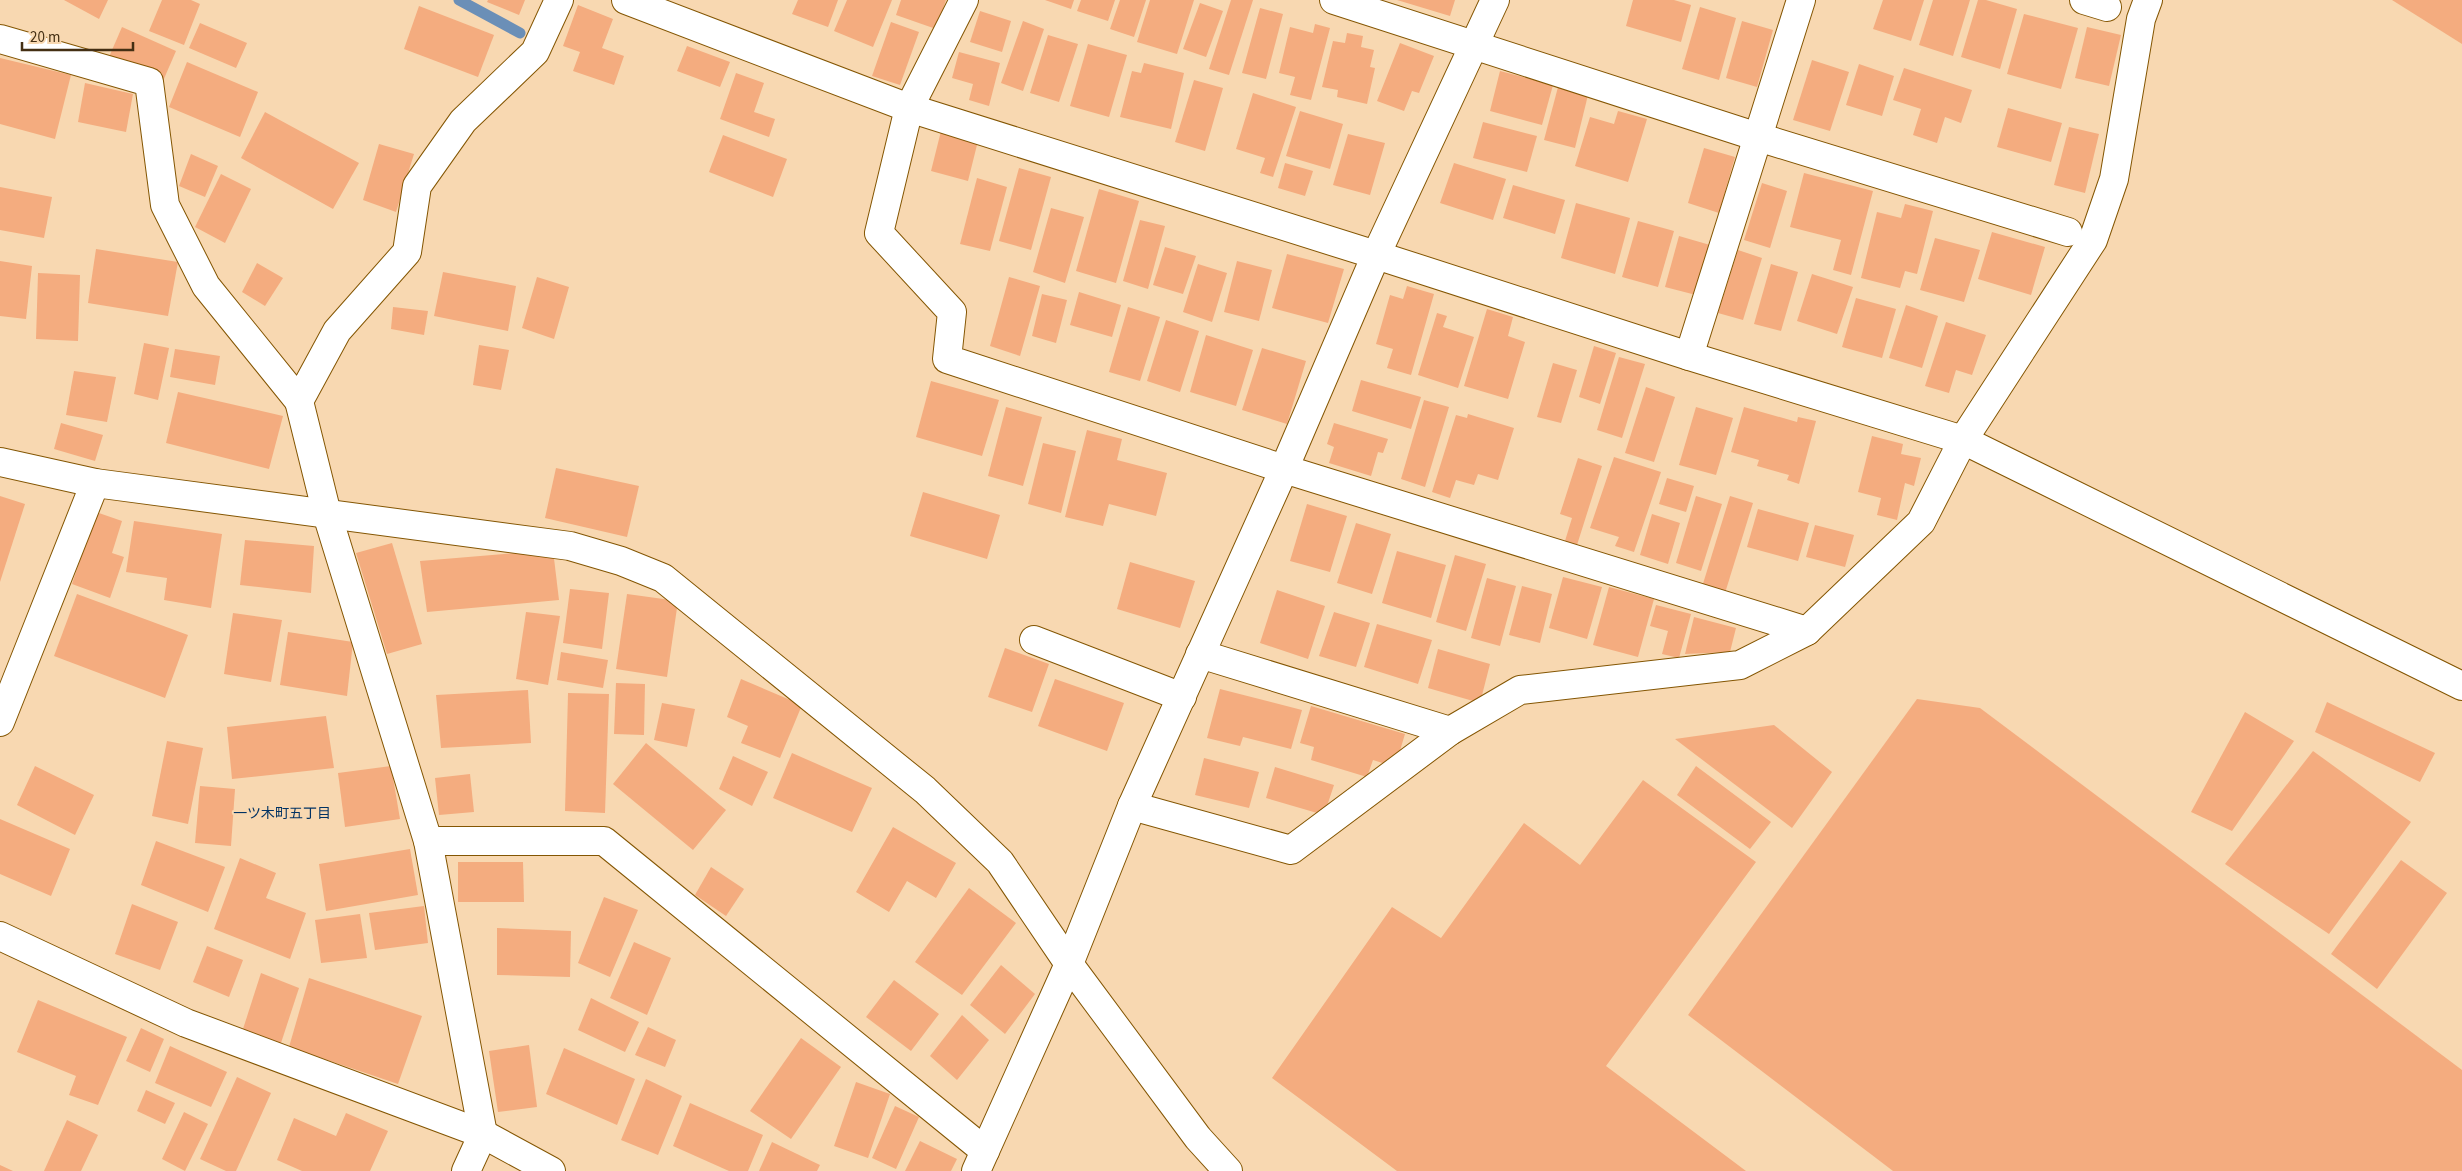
<svg xmlns="http://www.w3.org/2000/svg" width="2462" height="1171" viewBox="0 0 2462 1171" font-family="'Source Sans 3','Noto Sans JP',sans-serif">
<rect width="100%" height="100%" fill="#f8d8b1"/>
<g fill="none" stroke-linecap="round" stroke-linejoin="round">
<path stroke="#6b8fb7" stroke-width="11" d="M459,0L520,33"/>
</g>
<g fill="#f4ac7f">
<path d="M64,0H108L99,19Z"/>
<path d="M162,0H191L200,4L184,45L149,31Z"/>
<path d="M488,0H525L519,15L487,2Z"/>
<path d="M798,0H838L828,27L792,14Z"/>
<path d="M847,0H892L873,47L834,31Z"/>
<path d="M901,0H946L936,29L896,15Z"/>
<path d="M1045,0H1074L1071,9Z"/>
<path d="M1081,0H1115L1108,21L1077,11Z"/>
<path d="M1120,0H1146L1134,37L1110,29Z"/>
<path d="M1150,0H1194L1177,54L1137,42Z"/>
<path d="M1231,0H1253L1229,75L1209,69Z"/>
<path d="M1397,0H1455L1450,16Z"/>
<path d="M1633,0H1674L1691,5L1681,42L1626,26Z"/>
<path d="M1883,0H1924L1911,41L1873,29Z"/>
<path d="M1933,0H1970L1953,56L1919,45Z"/>
<path d="M1978,0H1986L2017,9L2000,69L1961,57Z"/>
<path d="M2392,0H2462V44Z"/>
<path d="M1200,3L1223,11L1206,57L1183,49Z"/>
<path d="M578,5L613,19L602,48L624,56L614,85L573,71L580,52L563,46Z"/>
<path d="M419,6L494,35L478,77L404,49Z"/>
<path d="M1700,7L1736,18L1719,80L1682,69Z"/>
<path d="M1260,8L1283,14L1266,79L1242,73Z"/>
<path d="M980,11L1011,21L1002,52L970,42Z"/>
<path d="M2024,14L2078,28L2061,89L2007,74Z"/>
<path d="M1023,21L1044,29L1023,91L1001,83Z"/>
<path d="M1742,21L1773,30L1757,87L1726,78Z"/>
<path d="M891,22L919,32L900,85L872,76Z"/>
<path d="M200,23L247,43L236,68L189,48Z"/>
<path d="M1315,24L1330,28L1311,100L1290,95L1295,77L1279,73L1290,27L1313,33Z"/>
<path d="M122,27L176,51L163,81L109,57Z"/>
<path d="M2087,27L2121,35L2109,86L2075,78Z"/>
<path d="M1347,33L1363,36L1361,47L1374,50L1370,67L1375,68L1367,104L1337,97L1338,90L1322,87L1333,41L1345,43Z"/>
<path d="M1048,35L1078,44L1059,102L1030,93Z"/>
<path d="M1400,43L1434,56L1419,93L1412,91L1404,111L1377,101Z"/>
<path d="M1088,44L1127,55L1109,117L1070,106Z"/>
<path d="M687,46L730,62L720,87L677,71Z"/>
<path d="M959,52L1000,63L989,106L969,100L973,84L952,78Z"/>
<path d="M0,58L71,75L55,139L0,124Z"/>
<path d="M1812,60L1849,72L1830,131L1793,120Z"/>
<path d="M187,62L258,92L240,137L169,107Z"/>
<path d="M1144,63L1184,73L1171,129L1120,117L1132,71L1141,73Z"/>
<path d="M1859,64L1894,76L1882,116L1846,105Z"/>
<path d="M1904,68L1972,90L1961,123L1945,117L1937,143L1913,135L1921,109L1893,100Z"/>
<path d="M1500,71L1553,85L1542,125L1490,111Z"/>
<path d="M736,73L764,83L754,112L775,119L769,137L720,119Z"/>
<path d="M1194,80L1223,88L1205,151L1175,142Z"/>
<path d="M85,83L133,94L126,132L78,122Z"/>
<path d="M1558,87L1588,95L1575,148L1544,140Z"/>
<path d="M1253,93L1296,107L1273,177L1260,173L1265,158L1236,149Z"/>
<path d="M2008,108L2062,123L2051,162L1997,147Z"/>
<path d="M1300,111L1343,124L1330,169L1286,156Z"/>
<path d="M1618,111L1647,119L1628,182L1575,166L1590,117L1614,124Z"/>
<path d="M265,112L359,163L333,209L241,158Z"/>
<path d="M1483,122L1537,136L1527,172L1473,158Z"/>
<path d="M2069,127L2099,134L2085,193L2054,185Z"/>
<path d="M941,131L978,141L968,181L931,171Z"/>
<path d="M1348,134L1385,143L1370,195L1333,185Z"/>
<path d="M723,135L787,159L773,197L709,172Z"/>
<path d="M379,144L414,154L396,212L363,200Z"/>
<path d="M1704,148L1735,157L1719,213L1688,203Z"/>
<path d="M191,154L218,166L205,197L179,186Z"/>
<path d="M1285,163L1313,171L1305,196L1278,188Z"/>
<path d="M1454,163L1506,179L1493,220L1440,203Z"/>
<path d="M1019,168L1051,177L1031,250L999,241Z"/>
<path d="M1804,173L1873,191L1851,275L1833,270L1841,240L1790,227Z"/>
<path d="M221,174L251,189L225,243L195,227Z"/>
<path d="M977,178L1007,187L990,251L960,244Z"/>
<path d="M1762,183L1787,191L1770,248L1744,240Z"/>
<path d="M1513,185L1565,200L1555,234L1503,218Z"/>
<path d="M0,187L52,197L44,238L0,230Z"/>
<path d="M1099,189L1139,201L1116,283L1076,271Z"/>
<path d="M1576,203L1630,218L1615,274L1561,258Z"/>
<path d="M1905,204L1933,211L1917,274L1905,271L1900,288L1861,278L1877,212L1901,218Z"/>
<path d="M1051,208L1084,217L1065,283L1033,272Z"/>
<path d="M1140,220L1165,226L1148,289L1123,281Z"/>
<path d="M1638,221L1674,231L1658,287L1622,277Z"/>
<path d="M1992,232L2045,247L2031,295L1978,279Z"/>
<path d="M1679,236L1710,245L1696,295L1665,287Z"/>
<path d="M1935,238L1980,250L1964,302L1920,290Z"/>
<path d="M1165,247L1196,256L1183,294L1153,285Z"/>
<path d="M96,249L178,262L168,316L88,303Z"/>
<path d="M1738,250L1762,258L1743,320L1718,313Z"/>
<path d="M1287,254L1344,269L1328,323L1272,308Z"/>
<path d="M0,261L32,266L26,319L0,316Z"/>
<path d="M1237,261L1272,270L1259,321L1224,312Z"/>
<path d="M257,263L283,278L265,306L242,292Z"/>
<path d="M1198,264L1227,273L1212,322L1183,312Z"/>
<path d="M1771,264L1798,272L1781,331L1754,324Z"/>
<path d="M443,272L516,286L508,331L434,316Z"/>
<path d="M38,273L80,275L78,341L36,339Z"/>
<path d="M1812,274L1853,287L1837,334L1797,321Z"/>
<path d="M537,277L569,287L554,339L522,328Z"/>
<path d="M1009,277L1040,286L1020,356L990,346Z"/>
<path d="M1407,286L1434,294L1411,375L1387,368L1393,349L1376,344L1390,295L1403,299Z"/>
<path d="M1079,292L1121,305L1112,337L1070,325Z"/>
<path d="M1042,294L1067,300L1056,343L1032,336Z"/>
<path d="M1856,298L1896,309L1882,358L1842,347Z"/>
<path d="M1906,305L1938,316L1922,368L1889,358Z"/>
<path d="M393,307L428,311L424,335L391,329Z"/>
<path d="M1128,307L1160,317L1140,381L1109,372Z"/>
<path d="M1487,309L1513,317L1508,336L1525,342L1508,399L1464,386Z"/>
<path d="M1437,313L1447,316L1443,327L1474,337L1458,388L1418,375Z"/>
<path d="M1166,320L1199,331L1180,392L1147,381Z"/>
<path d="M1946,322L1986,335L1972,375L1956,370L1949,393L1925,386Z"/>
<path d="M1206,335L1253,350L1236,406L1190,392Z"/>
<path d="M144,343L169,348L158,400L134,394Z"/>
<path d="M479,345L509,350L501,390L473,385Z"/>
<path d="M1594,346L1616,353L1600,404L1579,397Z"/>
<path d="M1262,348L1306,361L1287,424L1242,410Z"/>
<path d="M175,349L220,356L215,385L170,377Z"/>
<path d="M1619,357L1645,364L1622,438L1597,430Z"/>
<path d="M1553,363L1577,370L1561,423L1537,417Z"/>
<path d="M74,371L116,377L107,422L66,415Z"/>
<path d="M1361,380L1421,397L1411,429L1352,411Z"/>
<path d="M931,381L999,400L982,456L916,437Z"/>
<path d="M1646,387L1675,397L1654,462L1625,453Z"/>
<path d="M178,392L283,416L269,469L166,443Z"/>
<path d="M1424,400L1449,407L1425,487L1401,479Z"/>
<path d="M1006,407L1042,417L1023,486L988,476Z"/>
<path d="M1696,407L1733,418L1716,475L1679,465Z"/>
<path d="M1744,407L1797,422L1798,417L1816,421L1799,484L1787,480L1789,475L1757,466L1759,460L1731,452Z"/>
<path d="M1468,414L1514,428L1498,480L1478,474L1474,485L1456,480L1450,498L1432,492L1456,415L1467,418Z"/>
<path d="M61,423L103,435L95,461L54,449Z"/>
<path d="M1334,423L1388,439L1383,453L1378,452L1371,476L1329,463L1334,447L1327,444Z"/>
<path d="M1087,430L1122,439L1117,460L1167,473L1156,516L1109,504L1103,526L1065,517Z"/>
<path d="M1872,436L1903,444L1901,454L1921,458L1914,486L1905,483L1897,520L1877,515L1881,498L1858,492Z"/>
<path d="M1043,443L1076,451L1061,513L1028,504Z"/>
<path d="M1614,457L1661,472L1634,552L1615,546L1619,537L1590,528Z"/>
<path d="M1578,458L1602,466L1577,545L1565,541L1572,518L1560,514Z"/>
<path d="M556,468L639,486L627,537L545,518Z"/>
<path d="M1667,478L1694,486L1686,512L1659,504Z"/>
<path d="M923,492L1000,515L987,559L910,536Z"/>
<path d="M0,496L25,504L0,582Z"/>
<path d="M1696,496L1722,504L1701,571L1676,563Z"/>
<path d="M1730,496L1753,503L1725,593L1702,587Z"/>
<path d="M1307,504L1347,516L1330,572L1290,561Z"/>
<path d="M1758,509L1809,523L1798,561L1747,547Z"/>
<path d="M96,512L122,521L112,553L124,557L110,598L72,584Z"/>
<path d="M1652,514L1680,523L1668,564L1640,555Z"/>
<path d="M134,521L222,534L211,608L164,600L167,578L126,572Z"/>
<path d="M1356,523L1391,534L1372,594L1337,583Z"/>
<path d="M1815,525L1854,535L1845,567L1806,557Z"/>
<path d="M245,540L314,546L311,593L240,585Z"/>
<path d="M392,543L422,644L387,654L356,553Z"/>
<path d="M553,550L559,600L427,612L420,561Z"/>
<path d="M1397,551L1446,565L1431,618L1382,603Z"/>
<path d="M1455,555L1486,564L1466,631L1436,622Z"/>
<path d="M1130,562L1195,581L1180,628L1117,609Z"/>
<path d="M1563,577L1602,587L1587,639L1549,628Z"/>
<path d="M1487,578L1516,586L1500,646L1471,638Z"/>
<path d="M1522,586L1552,594L1540,643L1509,635Z"/>
<path d="M1609,587L1654,599L1638,657L1593,645Z"/>
<path d="M570,589L609,593L602,649L563,643Z"/>
<path d="M1277,590L1325,606L1308,659L1260,643Z"/>
<path d="M77,594L188,635L165,698L54,656Z"/>
<path d="M627,594L678,601L667,677L616,669Z"/>
<path d="M1656,605L1691,614L1679,658L1662,654L1668,631L1650,626Z"/>
<path d="M526,612L560,616L548,685L516,679Z"/>
<path d="M1334,612L1370,623L1356,667L1319,656Z"/>
<path d="M233,613L282,620L271,682L224,674Z"/>
<path d="M1694,617L1736,628L1730,652L1685,654Z"/>
<path d="M1377,624L1432,640L1418,684L1364,667Z"/>
<path d="M288,632L353,642L347,696L280,685Z"/>
<path d="M1005,648L1049,664L1032,712L988,697Z"/>
<path d="M1438,649L1490,664L1480,703L1428,688Z"/>
<path d="M561,652L608,660L603,688L557,680Z"/>
<path d="M741,679L802,705L780,758L741,743L748,726L727,717Z"/>
<path d="M1055,679L1124,703L1107,751L1038,726Z"/>
<path d="M616,683L645,684L644,735L614,734Z"/>
<path d="M1220,689L1302,710L1291,749L1243,737L1240,746L1207,738Z"/>
<path d="M528,690L531,743L441,748L436,695Z"/>
<path d="M568,693L609,694L605,813L565,811Z"/>
<path d="M1917,699L1980,708L2462,1070V1171H1893L1688,1015Z"/>
<path d="M2327,702L2435,753L2420,782L2315,732Z"/>
<path d="M662,703L695,709L687,747L654,740Z"/>
<path d="M1311,706L1405,734L1395,767L1373,760L1367,777L1311,760L1314,747L1300,743Z"/>
<path d="M2245,712L2294,741L2232,831L2191,812Z"/>
<path d="M326,716L334,768L232,779L227,727Z"/>
<path d="M1774,725L1832,772L1792,828L1675,739Z"/>
<path d="M167,741L203,748L188,824L152,816Z"/>
<path d="M646,743L726,810L693,850L613,784Z"/>
<path d="M2313,751L2411,822L2329,934L2225,864Z"/>
<path d="M792,753L872,788L852,832L773,798Z"/>
<path d="M733,756L768,772L752,806L719,789Z"/>
<path d="M1204,758L1259,772L1249,808L1195,795Z"/>
<path d="M35,766L94,795L75,835L17,805Z"/>
<path d="M391,766L400,819L345,827L338,773Z"/>
<path d="M1696,766L1771,822L1750,849L1677,795Z"/>
<path d="M1275,767L1334,785L1324,815L1266,798Z"/>
<path d="M470,774L474,812L439,815L435,778Z"/>
<path d="M1643,780L1756,862L1606,1066L1746,1171H1397L1272,1078L1392,907L1441,938L1524,823L1580,865Z"/>
<path d="M200,786L235,789L231,846L195,843Z"/>
<path d="M0,819L70,849L51,896L0,874Z"/>
<path d="M893,827L956,863L936,898L907,881L889,912L856,892Z"/>
<path d="M156,841L225,867L208,912L141,885Z"/>
<path d="M410,849L418,895L326,911L319,864Z"/>
<path d="M240,858L276,873L266,898L306,913L290,959L214,929Z"/>
<path d="M2401,860L2447,893L2377,989L2331,954Z"/>
<path d="M458,862H523L524,902H458Z"/>
<path d="M711,867L744,889L726,916L695,895Z"/>
<path d="M969,888L1016,923L962,995L915,962Z"/>
<path d="M604,897L638,910L610,977L578,963Z"/>
<path d="M132,904L178,922L160,970L115,954Z"/>
<path d="M424,906L428,943L375,950L369,913Z"/>
<path d="M360,914L367,958L321,963L315,920Z"/>
<path d="M497,928L571,931L570,977L497,975Z"/>
<path d="M634,942L671,958L647,1015L610,998Z"/>
<path d="M207,946L243,960L229,997L193,982Z"/>
<path d="M1001,965L1035,994L1005,1034L970,1005Z"/>
<path d="M261,973L299,988L281,1043L243,1029Z"/>
<path d="M309,978L422,1016L398,1084L289,1047Z"/>
<path d="M894,980L939,1014L911,1051L866,1017Z"/>
<path d="M591,998L639,1022L625,1052L578,1030Z"/>
<path d="M38,1000L127,1037L98,1105L69,1095L76,1076L17,1052Z"/>
<path d="M962,1015L989,1040L957,1080L930,1056Z"/>
<path d="M648,1027L676,1040L665,1067L635,1055Z"/>
<path d="M141,1028L164,1039L150,1072L126,1061Z"/>
<path d="M801,1038L841,1067L791,1139L750,1111Z"/>
<path d="M529,1045L537,1107L498,1112L489,1051Z"/>
<path d="M170,1046L227,1072L211,1107L155,1083Z"/>
<path d="M564,1048L635,1079L617,1125L546,1094Z"/>
<path d="M237,1077L271,1093L236,1171H226L200,1159Z"/>
<path d="M646,1079L682,1096L658,1155L621,1140Z"/>
<path d="M856,1082L890,1094L868,1158L834,1146Z"/>
<path d="M146,1090L175,1103L165,1124L137,1111Z"/>
<path d="M690,1103L763,1135L748,1171H729L673,1146Z"/>
<path d="M895,1106L919,1117L896,1169L872,1158Z"/>
<path d="M184,1112L208,1124L185,1171L162,1159Z"/>
<path d="M346,1113L388,1131L370,1171H302L277,1160L294,1118L336,1136Z"/>
<path d="M67,1120L98,1135L81,1171H44Z"/>
<path d="M920,1141L957,1159L951,1171H905Z"/>
<path d="M772,1142L820,1165L817,1171H759Z"/>
<path d="M0,1165L13,1171H0Z"/>
</g>
<g fill="none" stroke-linecap="round" stroke-linejoin="round">
<defs>
<g id="minor">
<path d="M626,0L909,108L1376,255L1689,356L1963,440L2462,686"/>
<path d="M964,0L909,108L879,233L952,312L947,359L1284,469L1807,631L1740,665L1520,690L1450,731L1291,850L1132,806"/>
<path d="M1334,0L1758,137L2068,232"/>
<path d="M2084,0L2107,7"/>
<path d="M0,39L149,82L165,205L206,286L299,401L337,331L407,252L417,186L463,121L535,52L559,0"/>
<path d="M1689,356L1801,0"/>
<path d="M299,401L327,514L428,841L483,1134L466,1171"/>
<path d="M0,462L95,483L570,546L621,561L663,578L925,790L1000,862L1069,964L1198,1138L1228,1171"/>
<path d="M1807,631L1921,522L1963,440L2093,240L2114,179L2141,19L2148,0"/>
<path d="M1034,640L1182,697"/>
<path d="M1200,654L1450,731"/>
<path d="M0,722L95,483"/>
<path d="M428,841H604L985,1151"/>
<path d="M0,936L186,1023L483,1134L551,1171"/>
<path d="M976,1171L1069,964L1132,806L1284,469L1376,255L1495,0"/>
</g>
</defs>
<use href="#minor" stroke="#845603" stroke-width="30"/>
<use href="#minor" stroke="#fff" stroke-width="28"/>
</g>
<g text-anchor="middle" dominant-baseline="central" stroke-width="4" stroke-linejoin="round" paint-order="stroke">
<g font-size="14" fill="#003263" stroke="#f8d8b1">
<text x="282" y="814">一ツ木町五丁目</text>
</g>
</g>
<path d="M22 42v8h111v-8" fill="none" stroke="#442f13" stroke-width="2.5"/>
<text x="30" y="42" font-size="15" fill="#442f13" stroke="#f8d8b1" stroke-width="4" paint-order="stroke">20 m</text>
</svg>
